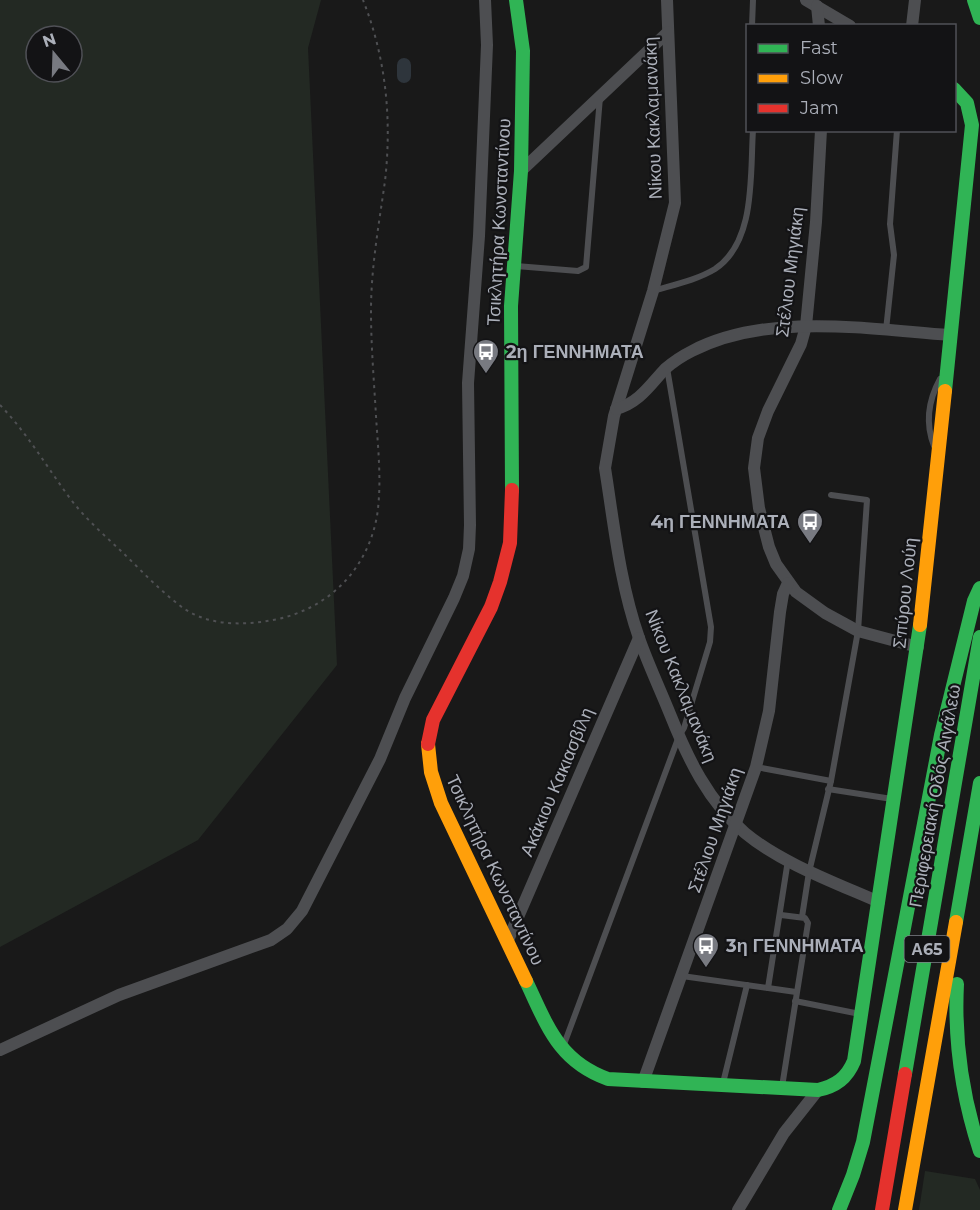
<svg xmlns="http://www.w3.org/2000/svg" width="980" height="1210" viewBox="0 0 980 1210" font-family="Montserrat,sans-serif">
<rect width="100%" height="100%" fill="#191919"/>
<g fill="#232923" fill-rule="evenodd">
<path d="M0,0H321L308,48L337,665L198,840L0,947ZM36,36H72V72H36Z"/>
<path d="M925,1171L975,1179L980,1190V1210H919Z"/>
</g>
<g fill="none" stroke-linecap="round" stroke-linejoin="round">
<path stroke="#2e353c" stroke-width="14" d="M404,65V76"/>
<path stroke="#4f5053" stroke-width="2" stroke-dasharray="3 4.5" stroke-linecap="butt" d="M0,405C28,434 48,469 72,501C86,519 104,535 120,550C139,568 157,588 178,604C204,626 241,626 273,620C327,610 367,571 377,516C382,483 378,449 376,416C374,381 371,346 371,311C371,267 379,224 385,181C392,119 386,58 363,0"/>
<g stroke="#4d4e51" stroke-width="6">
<path d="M752,26L753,0"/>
<path d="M516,266L578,271L586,267L600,97"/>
<path d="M653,291C673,285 697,280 715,269C756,242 750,175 753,130"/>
<path d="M886,330L894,255L890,224L897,130"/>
<path d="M934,446C925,423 928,401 940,379"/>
<path d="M756,767L831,781"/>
<path d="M828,789L892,799"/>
<path d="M781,915L805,918L808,923L782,1087"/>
<path d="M802,917L809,872L831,781L858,631L867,500L831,495"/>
<path d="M682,976L768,988L788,860"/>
<path d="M768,988L796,992"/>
<path d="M795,1001L860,1014"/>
<path d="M563,1047L679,736L684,728L710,642L711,627L667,368"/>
<path d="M723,1083L747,985"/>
</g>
<g stroke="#4d4e51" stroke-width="12">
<path d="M667,0L675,203L653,291L614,416L605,468C614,525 620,584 639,638C648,664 660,689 670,714C688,759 708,801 745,833C781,863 836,883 879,902"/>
<path d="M806,0L850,26"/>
<path d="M817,6L819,26"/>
<path d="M912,26L915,0"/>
<path d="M821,130L816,222L806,326L801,344L768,411L758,438L754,468L759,508L769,547L776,564L796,592L825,613L858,631L918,647"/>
<path d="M521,171L668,32"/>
<path d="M616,409C639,403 650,385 665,369C673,362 682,356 692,351C767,312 868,329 949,335"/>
<path d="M508,940L639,638"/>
<path d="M0,1050L119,995L271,940L287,929L302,911L380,759L405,698L454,598L463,576L469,549L470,525L468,383L479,236L487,45L485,0"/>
<path d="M643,1082L756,767L769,711L780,612L783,594L788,583"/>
<path d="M738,1210L784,1133L818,1090"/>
</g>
<g stroke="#30b455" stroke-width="14">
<path d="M974,0L980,18"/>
<path d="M945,391L972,125L967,103L954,89"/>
<path d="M512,490L511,306L521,171L523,51L516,0"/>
<path d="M956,922L980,783"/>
<path d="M526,981C547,1025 558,1061 608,1079L818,1090C836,1086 847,1078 854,1061L920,625"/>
<path d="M957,984C954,1042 962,1096 980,1151"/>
<path d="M905,1074L980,637"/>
<path d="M839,1210L853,1175L863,1142L941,735L974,601L980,588"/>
</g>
<g stroke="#ff9f0a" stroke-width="14">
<path d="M920,625L945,391"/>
<path d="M428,744L431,772L441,803L526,981"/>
<path d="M905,1210L956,922"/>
</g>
<g stroke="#e5322d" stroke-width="14">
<path d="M428,744L433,720L491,607L500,582L510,543L512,490"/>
<path d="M882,1210L905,1074"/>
</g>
</g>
<defs>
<symbol id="bus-pin" viewBox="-11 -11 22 30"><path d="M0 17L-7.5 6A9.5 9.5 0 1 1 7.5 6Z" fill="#787a81" stroke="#131315"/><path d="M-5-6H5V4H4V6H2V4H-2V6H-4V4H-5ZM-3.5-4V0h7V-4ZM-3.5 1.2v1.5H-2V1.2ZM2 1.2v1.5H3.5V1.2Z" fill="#fff"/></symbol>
</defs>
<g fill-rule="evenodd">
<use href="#bus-pin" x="471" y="337" width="30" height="40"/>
<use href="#bus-pin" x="795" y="507" width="30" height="40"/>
<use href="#bus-pin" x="691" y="931" width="30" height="40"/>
</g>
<g text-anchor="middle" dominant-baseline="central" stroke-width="4.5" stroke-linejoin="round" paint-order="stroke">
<rect fill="#131315" stroke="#7d8088" stroke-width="1.5" x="904.5" y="936" width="45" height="26" rx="4.5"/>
<g font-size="16" font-weight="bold" fill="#abafb9">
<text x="927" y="949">Α65</text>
</g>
<g font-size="18" fill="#abafb9" stroke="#131315">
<text transform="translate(653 118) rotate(-92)">Νίκου Κακλαμανάκη</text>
<text transform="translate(499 222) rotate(-87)">Τσικλητήρα Κωνσταντίνου</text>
<text transform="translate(790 272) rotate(-83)">Στέλιου Μηγιάκη</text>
<text transform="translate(905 593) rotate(-84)">Σπύρου Λούη</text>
<text transform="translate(681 686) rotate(68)">Νίκου Κακλαμανάκη</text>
<text transform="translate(557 782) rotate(-67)">Ακάκιου Κακιασβίλη</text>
<text transform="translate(935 796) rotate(-80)">Περιφερειακή Οδός Αιγάλεω</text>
<text transform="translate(715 830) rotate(-71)">Στέλιου Μηγιάκη</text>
<text transform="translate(495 870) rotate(65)">Τσικλητήρα Κωνσταντίνου</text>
</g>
<g font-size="18" font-weight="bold" fill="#abafb9" stroke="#131315" text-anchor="start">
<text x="506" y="352">2η ΓΕΝΝΗΜΑΤΑ</text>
<text x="790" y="522" text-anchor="end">4η ΓΕΝΝΗΜΑΤΑ</text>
<text x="726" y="946">3η ΓΕΝΝΗΜΑΤΑ</text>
</g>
</g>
<rect x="746" y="24" width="210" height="108" fill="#131315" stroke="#505157" stroke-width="1.5"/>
<rect x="758" y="44" width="30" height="9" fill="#30b455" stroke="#505157" stroke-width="1.5"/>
<text x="800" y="54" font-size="18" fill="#abafb9">Fast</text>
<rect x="758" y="74" width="30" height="9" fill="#ff9f0a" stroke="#505157" stroke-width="1.5"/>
<text x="800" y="84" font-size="18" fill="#abafb9">Slow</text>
<rect x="758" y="104" width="30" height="9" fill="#e5322d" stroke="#505157" stroke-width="1.5"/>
<text x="800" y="114" font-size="18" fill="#abafb9">Jam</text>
<g transform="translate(54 54) rotate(341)"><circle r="28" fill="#131315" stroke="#505157" stroke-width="1.5"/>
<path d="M0-4.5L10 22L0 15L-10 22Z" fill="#787a81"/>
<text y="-9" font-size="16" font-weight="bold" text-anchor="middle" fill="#abafb9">N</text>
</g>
</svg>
